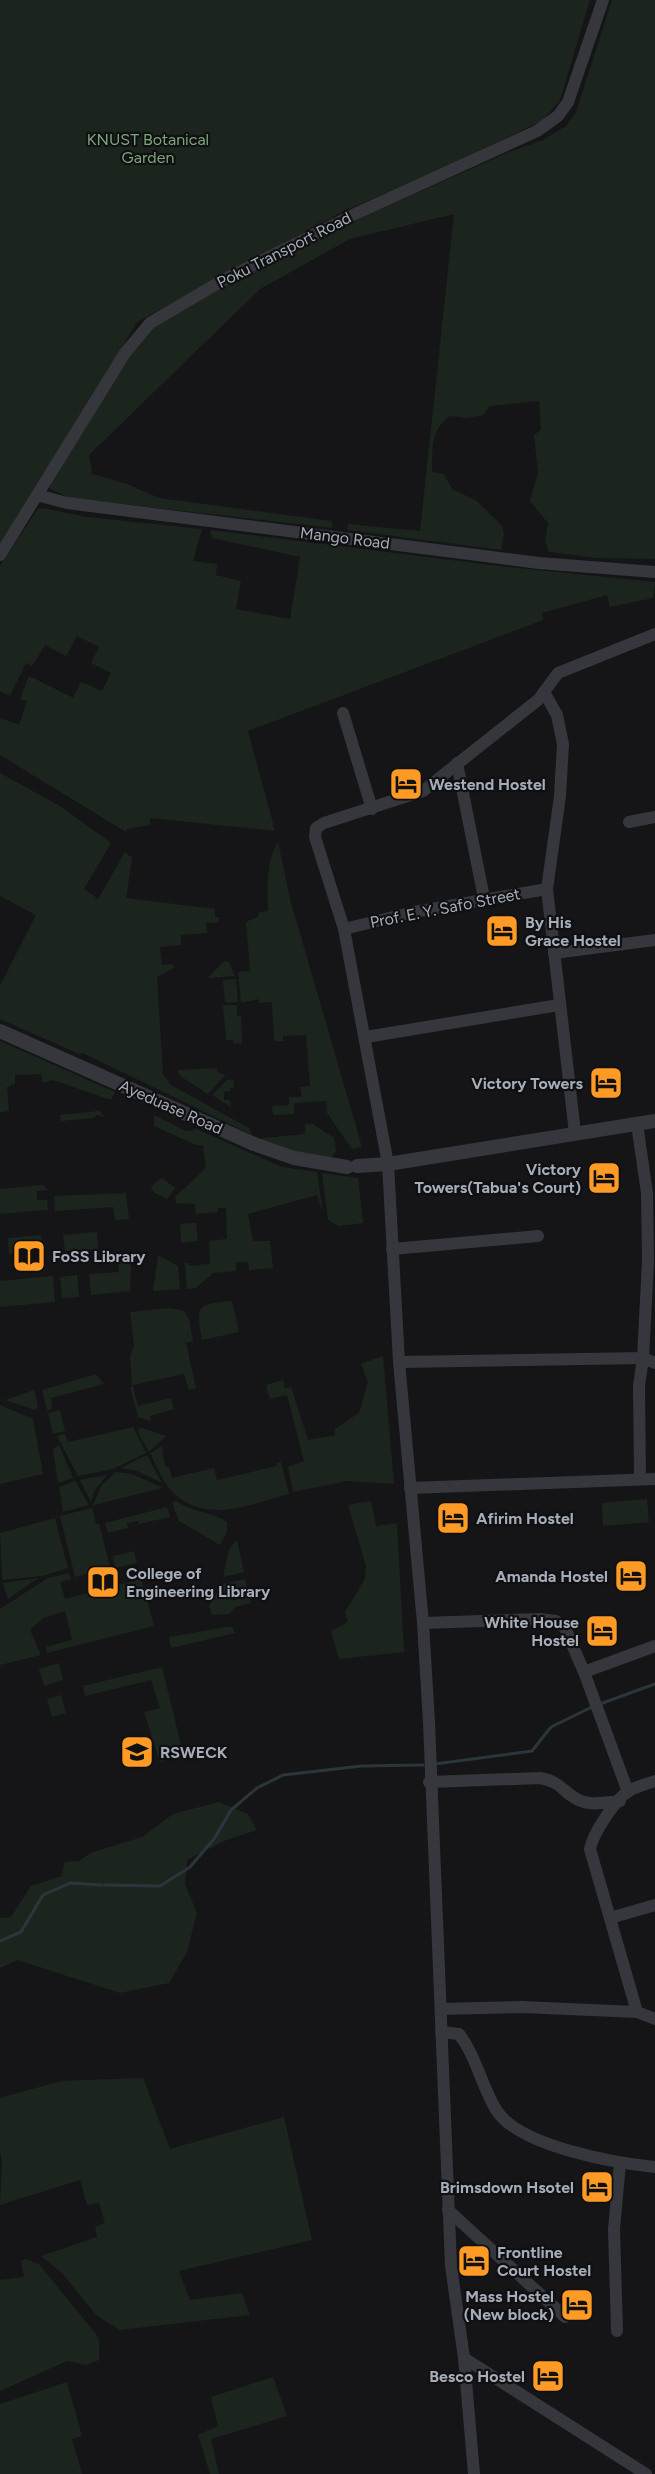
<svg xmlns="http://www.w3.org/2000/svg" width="655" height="2474" viewBox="0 0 655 2474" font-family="Figtree,sans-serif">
<rect width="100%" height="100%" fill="#151517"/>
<g fill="#1c251d">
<path d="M0,0H590L560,100L543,120L442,169L344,211L137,322L0,555Z"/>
<path d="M612,0H655V559L597,558L549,552L545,541L548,523L530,501L538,473L534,435L541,430L539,401L489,406L483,415L467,418L450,416C431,429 432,450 432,472L444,474L452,489L477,501L502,526L504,534L501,550L347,530L348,524L420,531L454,214L350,239L260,289L89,455L92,474L127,484L159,498L332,521V528L70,498L50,489L51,482L128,356L151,329L229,282L365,216L509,152L543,140L566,126L576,112Z"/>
<path d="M43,508L87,517L202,529L193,561L217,564L216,575L241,581L236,609L290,619L300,557L212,538L210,530L516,568L655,582L653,598L610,607L607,595L542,613L543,620L248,731L275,831L150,818V825L127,829L126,832L0,755V721L1,718L19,725L27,701L20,699L29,676L73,698L81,682L102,691L111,673L91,663L99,647L77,636L66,656L45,645L32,666L26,663L10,696L0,691V566L38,509Z"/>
<path d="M0,773L60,806L111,843L84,889L98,899L125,852L132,858L126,898L215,909V917H219V922L206,923L207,933L181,935V945L160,947L162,965L173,964L174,968L157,977L163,1074L171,1085L249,1128L252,1135L83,1053L79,1054L0,1019V986L36,915L0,896Z"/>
<path d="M278,842L290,899L362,1147L352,1149L327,1113L326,1101L294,1103V1114L273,1115L272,1106L289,1105V1097H302L300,1087L310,1086L306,1035L283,1036V1041H274L272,1002L259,1003V999L241,1003L238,972L250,971L246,922L258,917L259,912L268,911C267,888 266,861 278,842Z"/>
<path d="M224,961L229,962L235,976L208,978Z"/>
<path d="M236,979L238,1002L225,1003L223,980Z"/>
<path d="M223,1005H237V1016H241L242,1043L234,1044L233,1040H226Z"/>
<path d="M0,1041L115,1092L111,1100L53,1080L43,1083L41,1074L15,1075V1084L7,1087L9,1111L0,1112Z"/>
<path d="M217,1068L218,1073L225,1075L208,1094L180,1076L177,1070Z"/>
<path d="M233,1079L234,1087L230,1088L231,1091L224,1092V1100H230L231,1107L212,1095L227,1080Z"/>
<path d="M99,1111L105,1117L97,1115L93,1118L61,1121L60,1115Z"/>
<path d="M154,1115L186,1131H193L194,1128L282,1167L317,1172L323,1213L317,1195L248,1214L253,1241H270L273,1268L249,1270L248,1262H236V1271L213,1273L196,1288L187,1289L185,1263H188L189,1266L210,1264L209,1241L227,1239L226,1208H218V1212L196,1214L195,1204L176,1203L175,1197L206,1168L203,1145H196L154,1126Z"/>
<path d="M305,1124H313L334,1138L336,1151L331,1157L302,1154L255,1139L305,1134Z"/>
<path d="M322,1173L358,1178L363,1223L339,1226L328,1220Z"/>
<path d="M162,1178L175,1188L167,1199L153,1192L151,1186Z"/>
<path d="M43,1185L48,1190L37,1191V1200H47L48,1210L0,1214V1189Z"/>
<path d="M126,1193L129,1219L115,1220L113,1207L55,1211L54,1196Z"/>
<path d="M196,1223L198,1241L181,1243L180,1224Z"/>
<path d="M97,1232L98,1249L65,1251L63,1235Z"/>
<path d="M41,1235L43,1252L9,1254L8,1238Z"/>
<path d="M118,1255L131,1265L130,1291L91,1295L89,1274L119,1272Z"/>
<path d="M158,1255L178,1266L180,1289L153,1291Z"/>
<path d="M77,1275L79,1297L62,1298L60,1277Z"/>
<path d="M53,1276L55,1302L0,1307V1281Z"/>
<path d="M232,1301L239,1332L202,1340C195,1305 197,1304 232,1301Z"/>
<path d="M171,1308L184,1311L189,1319L193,1341L186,1343L196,1388L189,1390L184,1374L132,1385L130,1357L134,1345L130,1312Z"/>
<path d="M383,1356L394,1484L347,1481L293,1492L288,1467L304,1461L287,1395L270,1399L266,1385L283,1380L285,1388L291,1387L308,1440L335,1435V1429L359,1413L368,1382L361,1364Z"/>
<path d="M96,1374L104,1384L51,1398L52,1409L47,1410L42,1390Z"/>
<path d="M130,1387H133L138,1406L171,1398L174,1409L150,1416L151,1421L138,1417Z"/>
<path d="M34,1390L38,1407L35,1410L5,1400Z"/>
<path d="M0,1405L33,1419L43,1474L0,1484Z"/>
<path d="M60,1410L65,1431L53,1434L48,1413Z"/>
<path d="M133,1427L146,1453L113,1469L78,1476L57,1436L65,1434L68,1442Z"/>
<path d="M139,1428H142L166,1436L149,1452L138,1432Z"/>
<path d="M59,1445L73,1478L58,1483L53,1449Z"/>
<path d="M162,1446L165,1467H169L172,1478L214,1468L217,1480L277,1466V1463L281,1462L289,1494C250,1504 204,1526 171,1490C162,1481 156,1465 150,1453Z"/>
<path d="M147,1455L162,1483L137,1471L121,1468Z"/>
<path d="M116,1472L132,1474L163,1488L93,1505L102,1485Z"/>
<path d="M107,1475L94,1491L91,1502L80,1480Z"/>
<path d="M75,1481L89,1505L63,1512L59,1487Z"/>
<path d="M647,1499L649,1522L603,1526L602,1503Z"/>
<path d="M176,1501C192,1512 215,1513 227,1522V1532L220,1545L179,1521L172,1503Z"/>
<path d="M371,1501L376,1526L397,1523L404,1652L339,1659L331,1631L348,1622L345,1612L365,1579L366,1566L348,1505Z"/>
<path d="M167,1507L170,1517L139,1524L138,1521L127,1523L128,1528L108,1533L105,1523Z"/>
<path d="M92,1508L96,1524H99L110,1567L75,1577L60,1516Z"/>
<path d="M55,1518L68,1568L42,1576L2,1580L0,1533Z"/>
<path d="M237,1540L244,1572L223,1577L229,1549Z"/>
<path d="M134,1551L137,1563L115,1568L113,1556Z"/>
<path d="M69,1573L71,1579L60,1582L65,1599L141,1579L154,1626L47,1653L46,1647L72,1640L65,1611L43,1618L30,1630L41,1655L0,1665V1609L48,1578Z"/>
<path d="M38,1578L8,1599L3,1583Z"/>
<path d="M245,1579L248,1594L240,1595L238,1588L229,1590L231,1601L249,1596L251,1603L235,1607L229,1614L212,1615L209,1606L222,1584Z"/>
<path d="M227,1627H232L235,1633L171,1648L169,1637Z"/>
<path d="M59,1663L63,1680L44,1686L39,1669Z"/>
<path d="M162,1667L183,1753L160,1762L144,1712L160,1708L151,1680L85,1696L83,1686Z"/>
<path d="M61,1695L66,1713L52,1717L47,1699Z"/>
<path d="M219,1802L248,1814L257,1830L224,1841L187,1860L185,1884L197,1913L187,1952L169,1983L120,1993L18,1960L0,1968V1918L11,1917L31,1886L61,1876L65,1862L79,1861L90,1853L142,1837L173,1814Z"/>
<path d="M143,2078L170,2149L284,2117L312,2240L179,2271L190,2300L242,2293L250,2315L120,2330L96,2315L63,2274L41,2256L97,2237L95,2227L105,2223L99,2203L87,2205L80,2180L0,2205L2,2160L0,2152V2098L61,2081Z"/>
<path d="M26,2259L39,2264L99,2338V2360L86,2365L67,2361L0,2391V2280L24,2277L21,2261Z"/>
<path d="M273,2377L287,2416L211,2439L219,2474H210L198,2435L218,2426L211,2397Z"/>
<path d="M67,2382L82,2436L72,2439L82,2474H0V2404Z"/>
</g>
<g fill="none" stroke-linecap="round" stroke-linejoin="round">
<g stroke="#2a363c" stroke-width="3">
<path d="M600,1704L655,1684"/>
<path d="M435,1764L532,1751L551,1727L594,1706"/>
<path d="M104,1885L160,1886L190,1867L214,1839L231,1810L257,1788L283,1775L362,1766L423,1765"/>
<path d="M0,1941L21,1932L43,1895L70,1883L101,1885"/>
</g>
<g stroke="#35373c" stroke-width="12">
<path d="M37,495L67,503L539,563L655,572"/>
<path d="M0,555L125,353L150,323L225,279L355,214L537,131L558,116L568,102L603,0"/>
<path d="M544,692L557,715L563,744L560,796L547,889L575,1133"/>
<path d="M343,713L372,809"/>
<path d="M457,763L484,898"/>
<path d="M629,822L655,817"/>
<path d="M344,929L414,912L547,889"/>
<path d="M554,953L655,940"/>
<path d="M366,1037L559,1005"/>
<path d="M392,1249L538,1236"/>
<path d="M399,1362L643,1358L648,1261L647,1193L637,1124"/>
<path d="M640,1479L639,1386L643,1358L655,1363"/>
<path d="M410,1488L655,1479"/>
<path d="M423,1623L540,1619L556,1621L565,1628L584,1672L628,1792"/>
<path d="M584,1672L655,1646"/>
<path d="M429,1782L540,1778C563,1782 563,1794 581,1801C593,1806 608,1802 620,1801"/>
<path d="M610,1918L655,1905"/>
<path d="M441,2009L522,2007L637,2012L655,2019"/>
<path d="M637,2012L590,1849C593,1833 614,1802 627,1792C634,1787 647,1784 655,1781"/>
<path d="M441,2032L459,2034C476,2056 481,2084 495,2108C516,2146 615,2163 655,2167"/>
<path d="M448,2210L565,2317"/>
<path d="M617,2331L614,2229L620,2163"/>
<path d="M464,2358L646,2474"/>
<path d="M474,2474L464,2358L451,2266L429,1722L423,1623L399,1362L388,1164L344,929L315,837L316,828L324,823L423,791L538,700L558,673L655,634"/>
</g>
<g stroke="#35373c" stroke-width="14">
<path d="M0,1031L254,1144L294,1158L347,1167"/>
<path d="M357,1166L388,1164L655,1121"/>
</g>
</g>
<defs>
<symbol id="hotel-square" viewBox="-11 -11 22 22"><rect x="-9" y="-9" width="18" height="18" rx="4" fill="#ff9b25" stroke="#101012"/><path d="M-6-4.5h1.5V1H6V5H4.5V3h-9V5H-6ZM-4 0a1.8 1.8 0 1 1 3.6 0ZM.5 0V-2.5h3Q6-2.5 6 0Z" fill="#111"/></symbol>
<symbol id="library-square" viewBox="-11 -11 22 22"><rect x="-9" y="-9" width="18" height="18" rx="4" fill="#ff9b25" stroke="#101012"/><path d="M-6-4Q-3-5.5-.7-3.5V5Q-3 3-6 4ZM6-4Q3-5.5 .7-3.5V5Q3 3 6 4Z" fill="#111"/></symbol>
<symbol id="school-square" viewBox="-11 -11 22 22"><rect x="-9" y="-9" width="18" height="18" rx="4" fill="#ff9b25" stroke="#101012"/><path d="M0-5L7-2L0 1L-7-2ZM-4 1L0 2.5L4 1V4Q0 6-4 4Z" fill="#111"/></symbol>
</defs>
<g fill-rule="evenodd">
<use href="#hotel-square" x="387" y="765" width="38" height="38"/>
<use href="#hotel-square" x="483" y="912" width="38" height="38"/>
<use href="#hotel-square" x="587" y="1064" width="38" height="38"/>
<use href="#hotel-square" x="585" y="1159" width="38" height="38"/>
<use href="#library-square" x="10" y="1237" width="38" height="38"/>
<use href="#hotel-square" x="434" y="1499" width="38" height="38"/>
<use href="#hotel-square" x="612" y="1557" width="38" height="38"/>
<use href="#library-square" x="84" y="1563" width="38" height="38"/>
<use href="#hotel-square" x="583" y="1612" width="38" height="38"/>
<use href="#school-square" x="118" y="1733" width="38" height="38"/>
<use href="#hotel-square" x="578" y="2168" width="38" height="38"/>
<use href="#hotel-square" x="455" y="2242" width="38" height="38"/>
<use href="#hotel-square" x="558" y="2286" width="38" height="38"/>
<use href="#hotel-square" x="529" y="2357" width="38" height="38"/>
</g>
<g text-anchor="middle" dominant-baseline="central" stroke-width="4.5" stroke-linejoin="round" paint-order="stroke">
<g font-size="16" fill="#7da57b" stroke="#101012">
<text x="148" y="139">KNUST Botanical<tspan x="148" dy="18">Garden</tspan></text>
</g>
<g font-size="16" fill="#a5adb8" stroke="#101012">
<text transform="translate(284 250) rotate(-27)">Poku Transport Road</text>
<text transform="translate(345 538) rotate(7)">Mango Road</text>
<text transform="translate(445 908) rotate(-11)">Prof. E. Y. Safo Street</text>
<text transform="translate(171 1107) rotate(24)">Ayeduase Road</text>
</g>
<g font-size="16" font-weight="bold" fill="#a5adb8" stroke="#101012" text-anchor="start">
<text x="429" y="784">Westend Hostel</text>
<text x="525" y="922">By His<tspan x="525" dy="18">Grace Hostel</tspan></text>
<text x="583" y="1083" text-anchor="end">Victory Towers</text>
<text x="581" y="1169" text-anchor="end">Victory<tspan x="581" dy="18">Towers(Tabua's Court)</tspan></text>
<text x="52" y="1256">FoSS Library</text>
<text x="476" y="1518">Afirim Hostel</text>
<text x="126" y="1573">College of<tspan x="126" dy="18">Engineering Library</tspan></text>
<text x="608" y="1576" text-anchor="end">Amanda Hostel</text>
<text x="579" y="1622" text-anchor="end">White House<tspan x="579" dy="18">Hostel</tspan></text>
<text x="160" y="1752">RSWECK</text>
<text x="574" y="2187" text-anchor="end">Brimsdown Hsotel</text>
<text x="497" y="2252">Frontline<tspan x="497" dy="18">Court Hostel</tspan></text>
<text x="554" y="2296" text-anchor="end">Mass Hostel<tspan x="554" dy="18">(New block)</tspan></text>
<text x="525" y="2376" text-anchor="end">Besco Hostel</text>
</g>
</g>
</svg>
